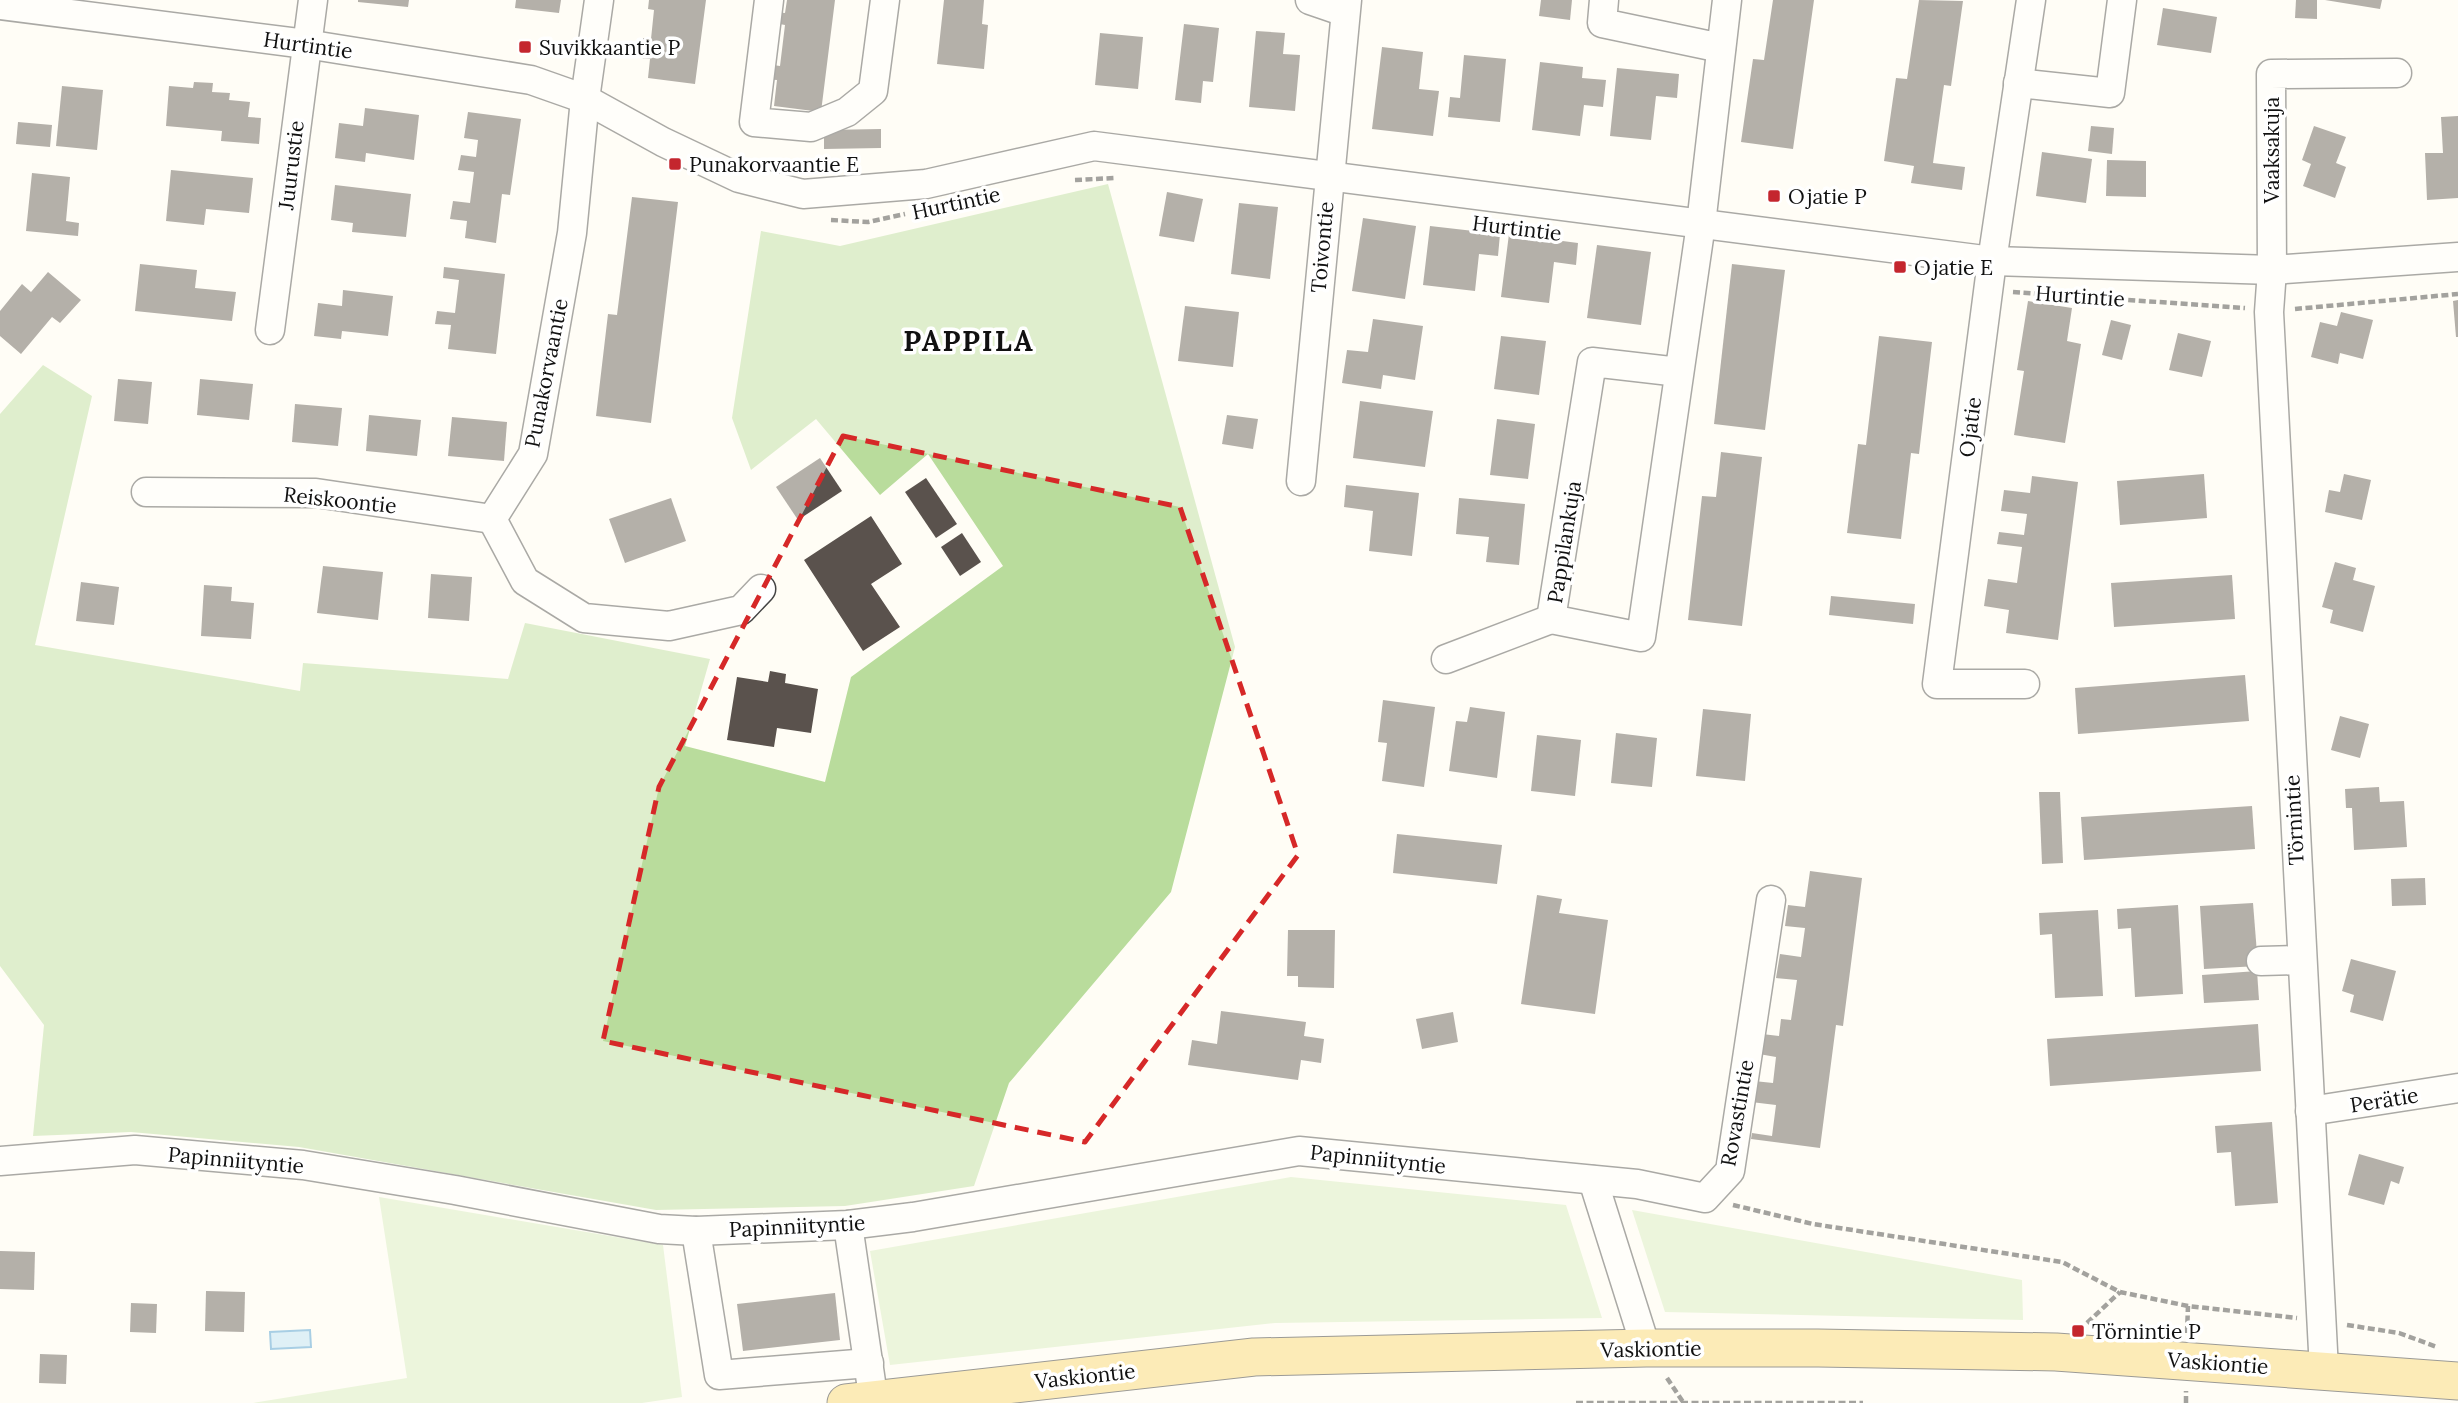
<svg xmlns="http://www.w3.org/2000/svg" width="2458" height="1403" viewBox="0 0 2458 1403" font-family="Lora,serif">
<rect width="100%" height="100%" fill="#fffdf5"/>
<g fill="#d5ebbd">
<path d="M1291,1177L1566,1205L1602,1318L1275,1323L890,1365L870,1251Z"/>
<path d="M379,1197L663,1245L682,1397L642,1403H253L407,1378Z"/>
<path d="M1632,1210L2022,1280L2023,1320L1665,1312Z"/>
</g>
<path fill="#b9dc9c" d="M1108,184L1235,647L1171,892L1009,1083L974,1186L845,1206L656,1210L299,1147L131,1132L33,1136L44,1025L0,966V414L43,365L92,396L35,645L300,691L303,663L508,679L525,623L710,659L685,746L825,782L851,677L1003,566L928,454L880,495L816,419L751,470L732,418L761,231L840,246Z"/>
<path fill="#b9e0f7" stroke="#3f96cf" stroke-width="2" d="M310,1330L311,1347L271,1349L270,1332Z"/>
<g fill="#5a524d">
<path d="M358,0H409L408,7L358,2Z"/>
<path d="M516,0H561L559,13L515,8Z"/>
<path d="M649,0H706L695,84L648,78L650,59L641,58L643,38L651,39L654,10L648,9Z"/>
<path d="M787,0H835L821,112L774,106L777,80L764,79L766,64L780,66L785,25L774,23L775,12L785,13Z"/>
<path d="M944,0H984L982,24L988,25L984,69L937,64Z"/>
<path d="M1541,0H1572L1570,20L1539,16Z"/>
<path d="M1773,0H1814L1793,149L1741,142L1753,59L1764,60Z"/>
<path d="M1919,0L1963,1L1951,86L1944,85L1933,163L1965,167L1962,190L1911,183L1914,166L1884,161L1896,78L1907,79Z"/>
<path d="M2296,0H2317V19L2295,18Z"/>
<path d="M2325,0H2382L2380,9Z"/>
<path d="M2163,8L2217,17L2211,53L2157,45Z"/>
<path d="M1184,24L1219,28L1213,82L1203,81L1201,103L1175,100Z"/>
<path d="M1256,31L1285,33L1283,54L1300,55L1295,111L1249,107Z"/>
<path d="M1100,33L1143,37L1138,89L1095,85Z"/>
<path d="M1382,47L1423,52L1419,89L1439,91L1433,136L1372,129Z"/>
<path d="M1464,55L1506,59L1500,122L1448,117L1450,97L1460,98Z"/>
<path d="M1540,62L1583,67L1582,78L1606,80L1603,107L1584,105L1580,136L1532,130Z"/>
<path d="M1617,68L1679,74L1677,98L1656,96L1651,140L1610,136Z"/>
<path d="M194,82L213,83L212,92L230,93L229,100L250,102L248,117L261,118L259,144L221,141L222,131L166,126L169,86L193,88Z"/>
<path d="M62,86L103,90L97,150L56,146Z"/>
<path d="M365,108L419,115L414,160L366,153L365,162L335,158L339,123L363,126Z"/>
<path d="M468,112L521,119L510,195L502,194L496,243L465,238L467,221L450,219L453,201L470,203L474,172L458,170L461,155L476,157L478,140L464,138Z"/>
<path d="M2458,116V198L2427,200L2425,153H2443L2441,117Z"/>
<path d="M18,122L52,125L50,147L16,144Z"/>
<path d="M2091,126L2114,128L2112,154L2088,151Z"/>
<path d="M2314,126L2346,137L2336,163L2346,167L2335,198L2303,186L2311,164L2302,160Z"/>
<path d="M881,129V148L824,149V130Z"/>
<path d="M2042,152L2092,159L2086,203L2036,196Z"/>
<path d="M2107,160L2146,161V197L2106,196Z"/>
<path d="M171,170L253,178L249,213L206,209L204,225L166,221Z"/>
<path d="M32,173L70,177L66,221L79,223L78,236L26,231Z"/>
<path d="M335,185L411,194L406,237L352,232L353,223L331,220Z"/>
<path d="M1167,192L1203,199L1194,242L1159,236Z"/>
<path d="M632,197L678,202L651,423L596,416L608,314L617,315Z"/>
<path d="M1239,203L1278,207L1270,279L1231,274Z"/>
<path d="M1363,218L1416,226L1405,299L1352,291Z"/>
<path d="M1430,226L1500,234L1498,256L1479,254L1475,291L1423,285Z"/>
<path d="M1509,234L1578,243L1576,265L1554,262L1549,303L1501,297Z"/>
<path d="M1597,245L1651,252L1641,325L1587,318Z"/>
<path d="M140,264L197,270L195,288L236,292L232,321L135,311Z"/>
<path d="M1732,264L1785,270L1765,430L1714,424Z"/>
<path d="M444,267L505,274L496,354L448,349L451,325L435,324L437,311L455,313L459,280L443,278Z"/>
<path d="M48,272L81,300L60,323L52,317L21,354L0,336V311L22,284L31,292Z"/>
<path d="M343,290L393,296L388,336L342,331L341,339L314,336L318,303L342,306Z"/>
<path d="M2458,300V337H2456L2453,301Z"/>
<path d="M2028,301L2072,308L2067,341L2081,344L2065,443L2014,435L2024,371L2017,370Z"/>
<path d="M1185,306L1239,312L1233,367L1178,361Z"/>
<path d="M2341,312L2373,320L2363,359L2340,353L2338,364L2311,357L2320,322L2337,326Z"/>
<path d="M1373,319L1423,326L1415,380L1383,375L1381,389L1342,383L1347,350L1368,352Z"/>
<path d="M2111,320L2131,325L2122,360L2102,355Z"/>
<path d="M2178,333L2211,341L2202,377L2169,370Z"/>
<path d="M1501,336L1546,341L1539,395L1494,389Z"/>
<path d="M1879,336L1932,342L1919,454L1911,453L1901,539L1847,533L1858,444L1866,445Z"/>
<path d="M118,379L152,382L148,424L114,421Z"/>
<path d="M200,379L253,384L249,420L197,415Z"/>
<path d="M1360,401L1433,411L1425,467L1353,458Z"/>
<path d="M295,404L342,408L338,446L292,442Z"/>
<path d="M369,415L421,420L417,456L366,451Z"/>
<path d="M1227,415L1258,419L1253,449L1222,444Z"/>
<path d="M452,417L507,422L504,461L448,456Z"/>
<path d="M1497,419L1535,424L1528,479L1490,475Z"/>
<path d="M1721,452L1762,457L1742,626L1688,620L1702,496L1716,497Z"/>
<path d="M820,458L842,491L798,520L776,487Z"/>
<path d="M2204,474L2207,518L2120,525L2117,481Z"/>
<path d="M2344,474L2371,480L2362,520L2325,512L2329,490L2340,492Z"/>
<path d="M2032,476L2078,482L2058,640L2006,633L2009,610L1984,606L1988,579L2017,583L2022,547L1997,544L1999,532L2024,535L2027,514L2001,511L2004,490L2030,493Z"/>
<path d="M926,478L957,524L936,538L905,492Z"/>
<path d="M1346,485L1419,493L1412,556L1369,551L1373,511L1344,507Z"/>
<path d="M671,498L686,541L625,563L609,519Z"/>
<path d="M1459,498L1525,504L1519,565L1486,562L1489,537L1456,534Z"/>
<path d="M871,516L902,564L871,584L900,627L863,651L804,560Z"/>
<path d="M962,533L981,562L960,576L941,547Z"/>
<path d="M2335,562L2356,568L2353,580L2375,586L2363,632L2330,623L2333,610L2322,607Z"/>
<path d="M323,566L383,572L378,620L317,613Z"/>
<path d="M431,574L472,577L469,621L428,618Z"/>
<path d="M2232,575L2235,619L2114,627L2111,583Z"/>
<path d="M81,582L119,587L114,625L76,621Z"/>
<path d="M204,585L232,587L231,601L254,603L251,639L201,636Z"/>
<path d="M1831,596L1915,604L1913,624L1829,615Z"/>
<path d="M770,671L786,674L785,683L818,689L811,733L777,728L774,747L727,740L737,677L768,682Z"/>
<path d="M2245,675L2249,721L2078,734L2075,688Z"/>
<path d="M1383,700L1435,707L1424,787L1382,781L1387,743L1378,742Z"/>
<path d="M1470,707L1505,712L1497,778L1449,771L1456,721L1467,722Z"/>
<path d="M1703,709L1751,714L1745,781L1696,776Z"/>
<path d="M2340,716L2369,724L2360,758L2331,750Z"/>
<path d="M1616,733L1657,738L1652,787L1611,783Z"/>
<path d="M1537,735L1581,740L1575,796L1531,791Z"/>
<path d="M2379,787L2380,802L2404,801L2407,847L2354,850L2352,808H2346L2345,789Z"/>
<path d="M2039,792H2060L2063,863L2042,864Z"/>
<path d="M2252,806L2255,849L2084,860L2081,817Z"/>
<path d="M1397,834L1502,845L1497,884L1393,873Z"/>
<path d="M1810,871L1862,878L1843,1026L1836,1025L1820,1148L1751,1139L1752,1133L1772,1136L1776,1105L1751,1102L1754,1081L1773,1083L1776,1057L1759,1054L1762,1034L1779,1036L1781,1019L1791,1020L1797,980L1776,978L1780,954L1801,957L1805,928L1785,926L1788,905L1805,907Z"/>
<path d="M2425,878L2426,905L2392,906L2391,879Z"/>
<path d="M1537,895L1562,899L1559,913L1608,920L1595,1014L1521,1004Z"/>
<path d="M2253,903L2258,966L2204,969L2200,906Z"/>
<path d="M2178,905L2183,994L2135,997L2131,928L2118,929L2117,909Z"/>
<path d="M2098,910L2103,996L2055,998L2052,934L2040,935L2039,913Z"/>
<path d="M1288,930H1335L1334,988L1298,987V976H1287Z"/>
<path d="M2351,959L2396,971L2383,1021L2350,1012L2354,995L2342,991Z"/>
<path d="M2257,971L2259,1000L2204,1003L2202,975Z"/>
<path d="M1221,1011L1306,1022L1304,1036L1324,1039L1321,1063L1301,1060L1298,1080L1188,1065L1192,1040L1217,1044Z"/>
<path d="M1453,1012L1458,1042L1422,1049L1416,1019Z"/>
<path d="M2258,1024L2261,1071L2050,1086L2047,1039Z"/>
<path d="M2272,1122L2278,1203L2235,1206L2231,1152L2217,1153L2215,1126Z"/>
<path d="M2359,1154L2404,1167L2399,1184L2391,1181L2384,1205L2348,1195Z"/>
<path d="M0,1251L35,1252L34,1290L0,1289Z"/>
<path d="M206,1291L245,1292L244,1332L205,1331Z"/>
<path d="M835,1293L840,1340L743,1351L737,1304Z"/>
<path d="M131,1303L157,1304L156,1333L130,1332Z"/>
<path d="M40,1354L67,1355L66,1384L39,1383Z"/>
</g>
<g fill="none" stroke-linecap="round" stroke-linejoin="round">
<defs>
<g id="minor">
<path d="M599,0L585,99L572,233L533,454L492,519L525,581L584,618L669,626L741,610L761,589"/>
<path d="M769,0L754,122L811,127L847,112L873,91L885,0"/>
<path d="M1310,0L1345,12"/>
<path d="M1604,0L1602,23L1721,48"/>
<path d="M0,5L306,44L531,80L585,99L663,142L739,178L803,194L926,184L1094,146L1992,261L2272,270L2458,257"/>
<path d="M2018,83L2110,93L2122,0"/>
<path d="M270,330L313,0"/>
<path d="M1679,372L1592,362L1551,619L1641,637L1701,224L1727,0"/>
<path d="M1301,481L1347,0"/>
<path d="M146,492L316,493L492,519"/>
<path d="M1446,659L1551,619"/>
<path d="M2025,684H1937L1992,261L2031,0"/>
<path d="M2261,961L2302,960"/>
<path d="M2310,1111L2458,1088"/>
<path d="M0,1161L135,1150L303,1165L455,1190L659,1229L696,1231L848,1225L913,1217L1299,1151L1637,1184L1705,1198L1730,1171L1771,900"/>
<path d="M1593,1180L1646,1348"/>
<path d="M848,1225L871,1382"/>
<path d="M696,1231L719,1375L869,1363"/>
<path d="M2324,1370L2269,312L2272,270L2271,74L2397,73"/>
</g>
<path id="major" d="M846,1403L1254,1357L1646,1348H1818L2056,1352L2458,1381"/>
</defs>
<use href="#minor" stroke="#444" stroke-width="31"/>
<use href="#major" stroke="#222" stroke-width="39"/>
<g stroke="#333" stroke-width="4.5" stroke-dasharray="7 3.5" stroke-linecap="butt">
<path d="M1075,180L1115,178"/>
<path d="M831,220L868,222L905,214"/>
<path d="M2013,292L2245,308"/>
<path d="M2295,309L2458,294"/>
<path d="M1733,1205L1813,1224L2062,1262L2120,1292L2188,1306L2297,1318"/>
<path d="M2087,1323L2120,1292"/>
<path d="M2347,1325L2399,1333L2437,1347"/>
<path d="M2187,1333L2188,1306"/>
<path d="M1667,1378L1683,1402"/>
<path d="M1576,1403H1863"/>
<path d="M2186,1403V1391"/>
</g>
<use href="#minor" stroke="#fff" stroke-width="28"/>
<use href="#major" stroke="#f9d66b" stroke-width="37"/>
</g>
<path d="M0 0H2458V1403H0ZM843,436L1180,507L1298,855L1085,1142L603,1041L659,787Z" fill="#fffdf5" fill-opacity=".55" fill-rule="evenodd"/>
<path fill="none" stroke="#d62828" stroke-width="5" stroke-dasharray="14 9" stroke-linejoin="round" d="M843,436L1180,507L1298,855L1085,1142L603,1041L659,787Z"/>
<g fill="#c4262e" stroke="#fff" stroke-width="2.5">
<rect x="518" y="40" width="14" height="14" rx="3.5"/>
<rect x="668" y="157" width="14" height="14" rx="3.5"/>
<rect x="1767" y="189" width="14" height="14" rx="3.5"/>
<rect x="1893" y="260" width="14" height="14" rx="3.5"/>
<rect x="2071" y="1324" width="14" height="14" rx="3.5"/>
</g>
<g text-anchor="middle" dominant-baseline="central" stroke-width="7" stroke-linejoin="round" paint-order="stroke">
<g font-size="21" fill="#111" stroke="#fff">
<text transform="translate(308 45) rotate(8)">Hurtintie</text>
<text transform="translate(2271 150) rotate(-90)">Vaaksakuja</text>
<text transform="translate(291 165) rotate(-83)">Juurustie</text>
<text transform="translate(956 203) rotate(-12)">Hurtintie</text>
<text transform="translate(1517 228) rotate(7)">Hurtintie</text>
<text transform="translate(1322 247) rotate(-85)">Toivontie</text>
<text transform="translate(2080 296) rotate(4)">Hurtintie</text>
<text transform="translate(546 373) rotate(-79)">Punakorvaantie</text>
<text transform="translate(1970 427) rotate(-83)">Ojatie</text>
<text transform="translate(340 500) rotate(6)">Reiskoontie</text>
<text transform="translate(1564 542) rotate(-81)">Pappilankuja</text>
<text transform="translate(2294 820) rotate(-93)">Törnintie</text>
<text transform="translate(2384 1100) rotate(-9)">Perätie</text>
<text transform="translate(1737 1113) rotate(-80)">Rovastintie</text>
<text transform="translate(1378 1159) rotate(6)">Papinniityntie</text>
<text transform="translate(236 1160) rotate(5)">Papinniityntie</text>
<text transform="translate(797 1226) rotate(-3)">Papinniityntie</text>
<text transform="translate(1651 1349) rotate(-1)">Vaskiontie</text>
<text transform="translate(2218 1363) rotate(4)">Vaskiontie</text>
<text transform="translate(1085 1376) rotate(-6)">Vaskiontie</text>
</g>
<g font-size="21" fill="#111" stroke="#fff" text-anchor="start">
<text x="539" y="47">Suvikkaantie P</text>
<text x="689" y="164">Punakorvaantie E</text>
<text x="1788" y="196">Ojatie P</text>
<text x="1914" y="267">Ojatie E</text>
<text x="2092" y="1331">Törnintie P</text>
</g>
<g font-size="28" font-weight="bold" letter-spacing="2" fill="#111" stroke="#fff">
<text x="969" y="341">PAPPILA</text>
</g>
</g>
</svg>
